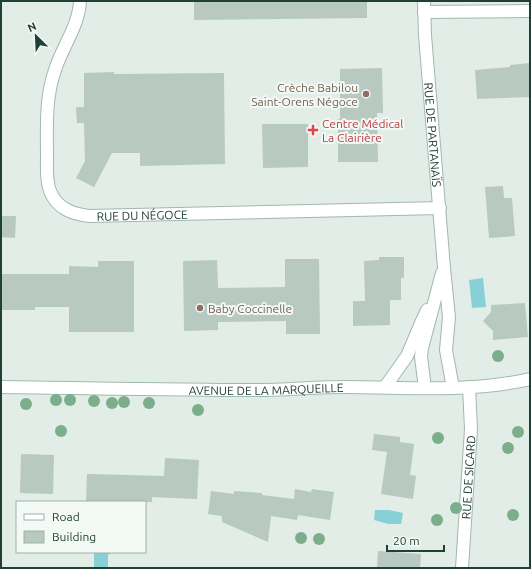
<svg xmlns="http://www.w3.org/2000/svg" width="531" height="569" viewBox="0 0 531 569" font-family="Ubuntu,sans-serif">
<rect width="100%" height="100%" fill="#e2ede8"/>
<g fill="#86d0d6">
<path d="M483,278L486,307L472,308L469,280Z"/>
<path d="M375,510H389L403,513L401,524H388L374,520Z"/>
<path d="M94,552H112L108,555V568H94Z"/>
</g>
<g fill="#b7c9c0">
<path d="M194,1H367V18L194,20Z"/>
<path d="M530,63V97L477,99L475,70L510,67V65Z"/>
<path d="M382,68L383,113H377L378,162H338V119H340V69Z"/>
<path d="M114,72V74L224,73L225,164L140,166V153H112L94,187L76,178L85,161L84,123H77L76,107H84V73Z"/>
<path d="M262,124H308V167L263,168Z"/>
<path d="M503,186L504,198H512L515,236L489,238L485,187Z"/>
<path d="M1,216H16L15,238L1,237Z"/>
<path d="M379,257H404V278H401V300H390V325L353,326V301H365L364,261L379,260Z"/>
<path d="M285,259H319L320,334H286V321L218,322V330L184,331L183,261L217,260L218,288L285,287Z"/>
<path d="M98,261H134V332H69V307H35V310H1V274H69V266L98,267Z"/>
<path d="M525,303L528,337L493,340V331L483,321L491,312V305Z"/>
<path d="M374,434L400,437V442L414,444L410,475L416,476L413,499L381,494L387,452L372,450Z"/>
<path d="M21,454L54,455L53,494L20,493Z"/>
<path d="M165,458L199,460L197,499L152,497V502H86L87,474L164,476Z"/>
<path d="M295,489L311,492L312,489L334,492L330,520L298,515L297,520L271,516L268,542L222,522V516L208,514L211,491L234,494V491L262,493V495L294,499Z"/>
<path d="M378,551L421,554L420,568H377Z"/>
</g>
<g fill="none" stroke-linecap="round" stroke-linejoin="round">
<defs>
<g id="street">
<path id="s1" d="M80,1C79,26 62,47 55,70C45,98 47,128 47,158C47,168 46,181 50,191C57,209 73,214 89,216L440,208"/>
<path id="s2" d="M424,1L425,35L444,268L449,317L446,350L453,388"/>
<path d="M424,12L530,11"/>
<path d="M385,387L407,356L421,323L427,310"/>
<path d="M425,388L421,357L422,348L442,273"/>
<path id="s3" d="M462,568L471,429L469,387"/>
</g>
<g id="secondary">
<path id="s4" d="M1,387C86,388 171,390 255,390C286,390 316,387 346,387C407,387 470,393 530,379"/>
</g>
</defs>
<use href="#street" stroke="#a4b6af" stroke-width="14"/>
<use href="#secondary" stroke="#a0baaf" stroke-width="14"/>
<use href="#street" stroke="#fff" stroke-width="12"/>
<use href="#secondary" stroke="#fff" stroke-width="12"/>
</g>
<g fill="#7cae8c">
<circle cx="498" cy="356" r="6"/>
<circle cx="56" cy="400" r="6"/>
<circle cx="70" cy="400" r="6"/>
<circle cx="94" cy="401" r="6"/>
<circle cx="124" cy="402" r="6"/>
<circle cx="112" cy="403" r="6"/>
<circle cx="149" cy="403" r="6"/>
<circle cx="26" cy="404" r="6"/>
<circle cx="198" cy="410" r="6"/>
<circle cx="61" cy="431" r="6"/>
<circle cx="518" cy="432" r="6"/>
<circle cx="438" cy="438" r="6"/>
<circle cx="508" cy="448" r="6"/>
<circle cx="456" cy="508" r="6"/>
<circle cx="513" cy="515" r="6"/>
<circle cx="437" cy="520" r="6"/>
<circle cx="301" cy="538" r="6"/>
<circle cx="319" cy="539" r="6"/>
</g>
<g fill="#8d6e63" stroke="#f3faf6" stroke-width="1.5">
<circle cx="366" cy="94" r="4"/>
<circle cx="200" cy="308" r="4"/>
</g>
<path fill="#e0444e" stroke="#f3faf6" stroke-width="1.5" d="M311 124h4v4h4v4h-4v4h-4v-4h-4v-4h4z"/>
<g text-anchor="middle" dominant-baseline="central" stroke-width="4" stroke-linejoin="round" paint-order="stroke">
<g font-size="12" fill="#785e54" stroke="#f3faf6" text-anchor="end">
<text x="358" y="87">Crèche Babilou<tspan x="358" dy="14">Saint-Orens Négoce</tspan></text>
<text x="208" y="308" text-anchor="start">Baby Coccinelle</text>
</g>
<g font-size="12" fill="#be3a42" stroke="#f3faf6" text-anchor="start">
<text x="322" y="123">Centre Médical<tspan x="322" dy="14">La Clairière</tspan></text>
</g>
<g font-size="12" fill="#214035" stroke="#f3faf6">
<text stroke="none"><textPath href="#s2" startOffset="134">RUE DE PARTANAÏS</textPath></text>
<text stroke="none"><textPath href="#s1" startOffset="298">RUE DU NÉGOCE</textPath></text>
<text stroke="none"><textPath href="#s4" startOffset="265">AVENUE DE LA MARQUEILLE</textPath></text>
<text stroke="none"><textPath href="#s3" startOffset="91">RUE DE SICARD</textPath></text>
</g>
</g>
<rect width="531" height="569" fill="none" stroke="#214035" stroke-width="4"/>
<rect x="16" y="501" width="130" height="52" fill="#f3faf6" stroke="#9fb0a9"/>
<rect x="24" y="514" width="20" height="6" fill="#ffffff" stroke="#9fb0a9"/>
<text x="52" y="521" font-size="12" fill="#214035">Road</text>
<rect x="24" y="531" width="20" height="12" fill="#b7c9c0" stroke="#9fb0a9"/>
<text x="52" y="541" font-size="12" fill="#214035">Building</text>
<g transform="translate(36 36) rotate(336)" stroke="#f3faf6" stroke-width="3" paint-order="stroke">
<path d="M0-3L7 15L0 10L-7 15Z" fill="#214035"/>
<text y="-6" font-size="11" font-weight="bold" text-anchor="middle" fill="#214035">N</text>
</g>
<path d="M387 545v6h57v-6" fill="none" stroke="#214035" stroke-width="2"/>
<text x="393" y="545" font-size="12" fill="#214035" stroke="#f3faf6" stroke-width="3" paint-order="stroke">20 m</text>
</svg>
